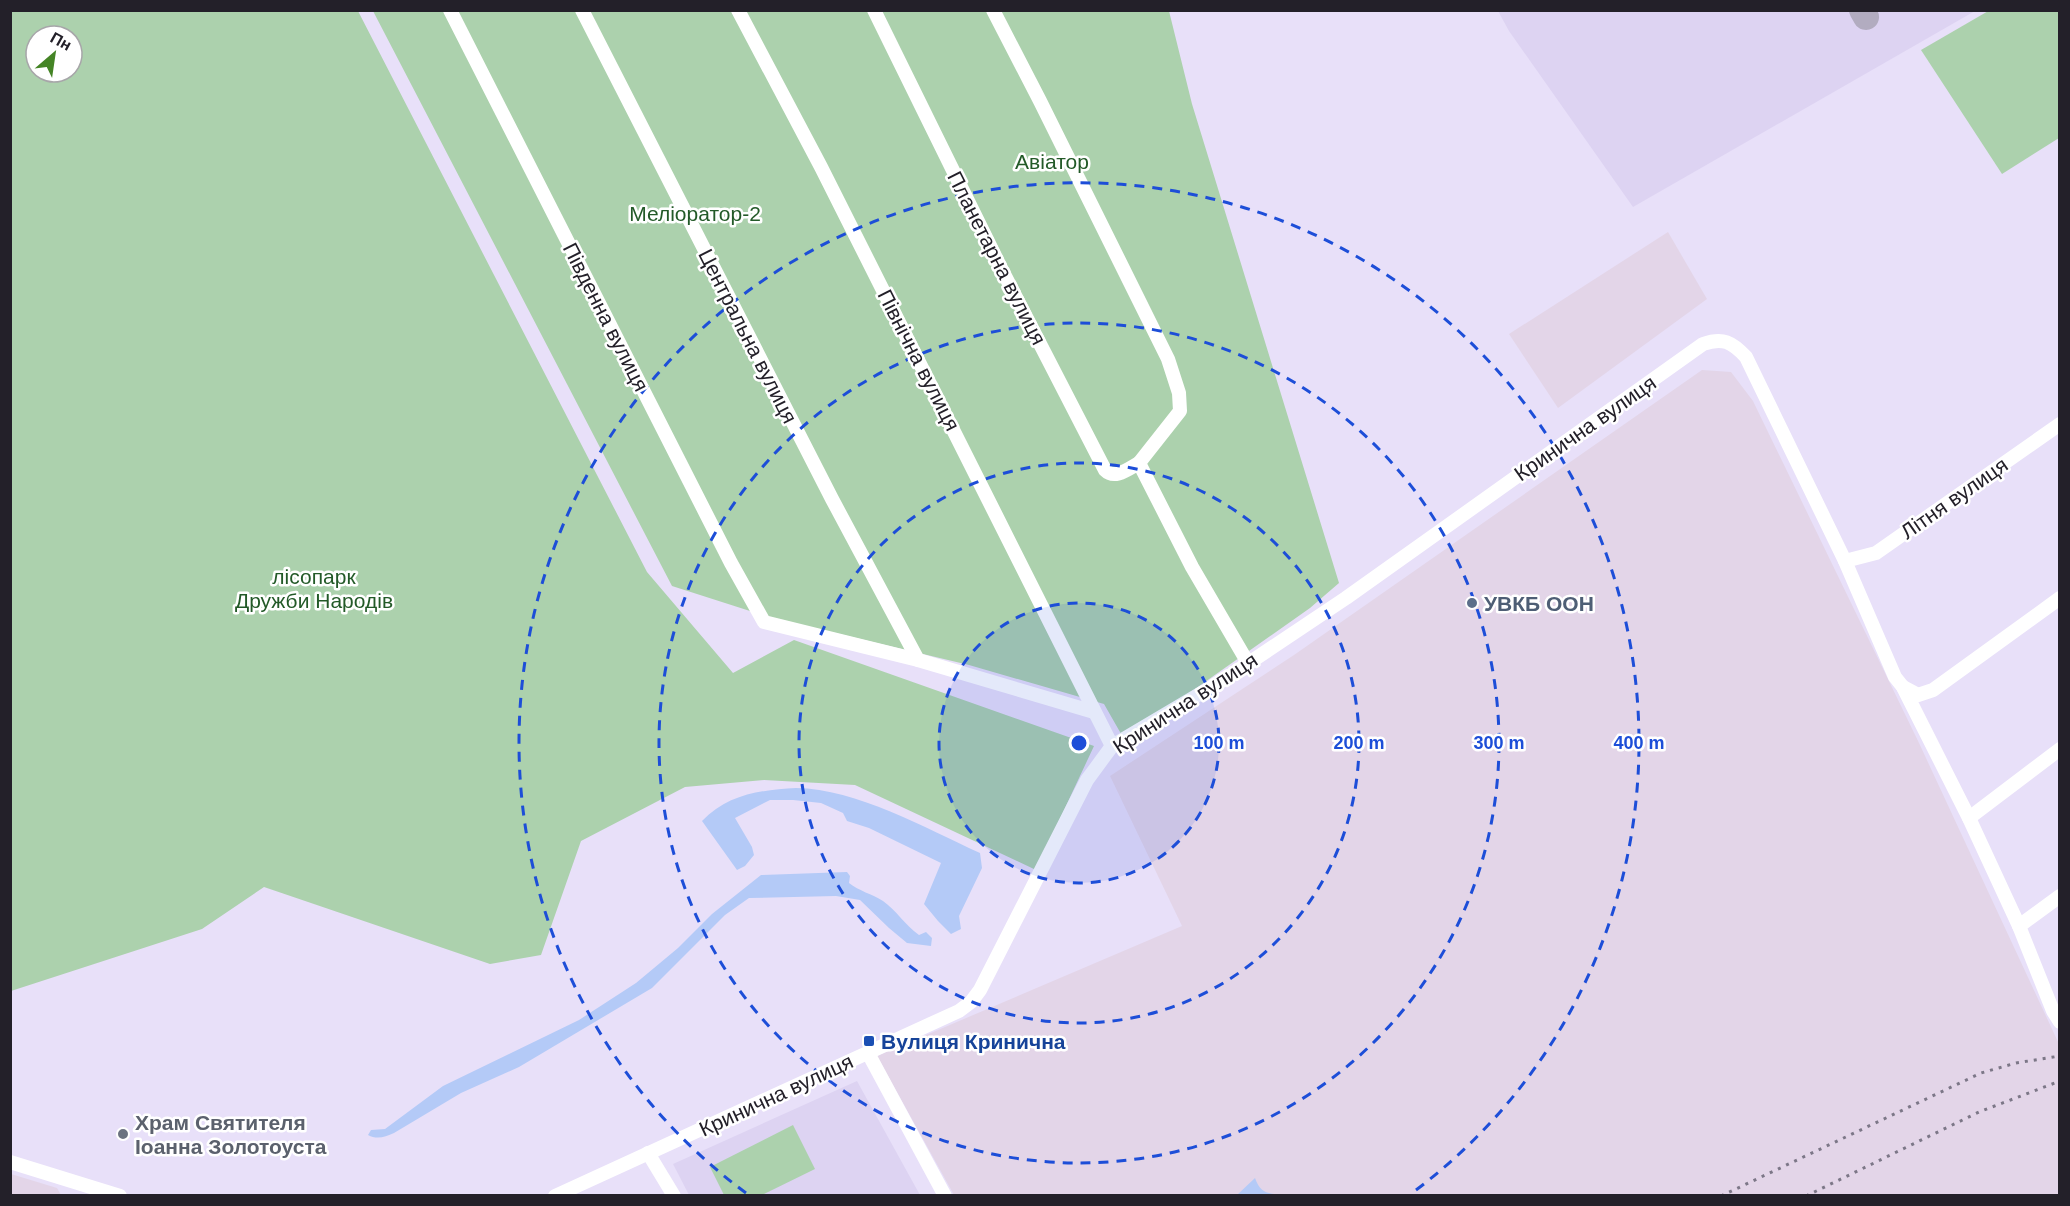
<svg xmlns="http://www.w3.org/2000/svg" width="2070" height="1206" viewBox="0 0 2070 1206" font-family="Helvetica,sans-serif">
<rect width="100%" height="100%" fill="#e8e0f9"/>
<g fill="#e3d5e8">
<path d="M1668,232L1707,299L1558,408L1509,334Z"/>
<path d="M1702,370L1731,372L1753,401L1919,743L2059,1044V1195H954L877,1056L1182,926L1110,776L1294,655Z"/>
<path d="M11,1174L57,1188L61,1195H11Z"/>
</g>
<g fill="#ddd3f2">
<path d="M1498,11H1975L1633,207L1509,31Z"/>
<path d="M857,1081L920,1195H689L673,1164Z"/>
</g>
<g fill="#acd1ad" fill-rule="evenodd">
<path d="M1990,10L2059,11V138L2002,174L1921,50Z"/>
<path d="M11,11H358L647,572L733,673L794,640L1094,746L1036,870L855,785L764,780L685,787L581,841L541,955L490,964L264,887L202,929L11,991ZM36,36H72V72H36Z"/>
<path d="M373,11H1169L1192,104L1339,583L1310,608L1124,739L1104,704L969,665L772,618L672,586Z"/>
<path d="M793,1125L815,1169L762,1195H724L710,1167Z"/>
</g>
<g fill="#b4caf7">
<path d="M796,788C857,789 925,828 980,853L982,868L959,916L961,929L951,934L938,921L924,904L941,863L869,828L847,821L843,813L821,803L793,800H770L735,818L752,847L754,855L745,866L737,870L702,821C728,794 761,790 796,788Z"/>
<path d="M847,872L850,876L849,883C859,891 872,894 883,901C896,910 905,925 919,935L926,932L932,938L931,946L907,943L889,928L860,900L836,896L749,898L725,915L652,988L519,1067L461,1093L394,1133C385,1137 377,1140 368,1135L371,1130L385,1129L443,1086L579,1020L636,983L678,948L712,914L761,875Z"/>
<path d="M1255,1178C1260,1192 1266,1193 1279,1195H1237Z"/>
</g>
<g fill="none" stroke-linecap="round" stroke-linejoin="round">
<path stroke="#b2acc0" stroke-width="26" d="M1862,10L1866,17"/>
<g stroke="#fff" stroke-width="14">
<path d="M450,10L731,563L764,622L918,660L1094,712"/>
<path d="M582,10L832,499L918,660"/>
<path d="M738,10L821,167L1112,746"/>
<path d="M874,10L1002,270L1105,470C1115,480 1128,469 1139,463"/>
<path d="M993,10L1040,101L1168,359L1179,393L1180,411L1139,463L1192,567L1248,663"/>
<path d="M1845,561L1876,553L2060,424"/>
<path d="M1903,687L1918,695L1933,690L2060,598"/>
<path d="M1969,818L2060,749"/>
<path d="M2019,926L2060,896"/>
<path d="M868,1053L945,1196"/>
<path d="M648,1153L674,1196"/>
<path d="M10,1162L120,1196"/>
<path d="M555,1196L959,1011L971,1002L980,990L1087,780L1112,746L1225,679L1346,598L1703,344C1723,337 1732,342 1746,357L1845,561L1895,677L1903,687L1969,818L2019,926L2053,1011L2060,1022"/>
</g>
<g stroke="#7c7787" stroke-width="3" stroke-dasharray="3 6" stroke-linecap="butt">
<path d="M1721,1196L1981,1073L2016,1063L2060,1056"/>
<path d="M1806,1196L1979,1112L2060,1081"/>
</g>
</g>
<circle cx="1079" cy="743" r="140" fill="#1d4ed8" fill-opacity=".12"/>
<g fill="none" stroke="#1d4ed8" stroke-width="3" stroke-dasharray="10 8">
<circle cx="1079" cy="743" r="140"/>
<circle cx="1079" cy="743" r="280"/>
<circle cx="1079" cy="743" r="420"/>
<path d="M746 1193A560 560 0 1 1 1412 1193"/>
</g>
<circle fill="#5c6f8a" stroke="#fff" stroke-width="2" cx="1472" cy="603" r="6"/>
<rect fill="#1a4fb4" stroke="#fff" stroke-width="2" x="863" y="1035" width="12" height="12" rx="3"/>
<circle fill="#6b7280" stroke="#fff" stroke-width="2" cx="123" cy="1134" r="6"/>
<g text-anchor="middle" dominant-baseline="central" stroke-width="5" stroke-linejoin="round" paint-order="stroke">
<g font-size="21" fill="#235a28" stroke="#fff">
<text x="1052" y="161">Авіатор</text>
<text x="695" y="213">Меліоратор-2</text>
<text x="314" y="576">лісопарк<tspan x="314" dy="24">Дружби Народів</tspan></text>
</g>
<g font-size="21" fill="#232029" stroke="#fff">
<text transform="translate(997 258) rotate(63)">Планетарна вулиця</text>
<text transform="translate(606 317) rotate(63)">Південна вулиця</text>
<text transform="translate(748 336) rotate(63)">Центральна вулиця</text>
<text transform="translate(919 360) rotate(63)">Північна вулиця</text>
<text transform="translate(1585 428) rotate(-35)">Кринична вулиця</text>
<text transform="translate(1954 498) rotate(-35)">Літня вулиця</text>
<text transform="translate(1185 703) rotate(-33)">Кринична вулиця</text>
<text transform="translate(776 1095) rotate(-25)">Кринична вулиця</text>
</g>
<g font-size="21" font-weight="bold" fill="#4e5e75" stroke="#fff" text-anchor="start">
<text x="1484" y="603">УВКБ ООН</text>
</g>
<g font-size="21" font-weight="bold" fill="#164399" stroke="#fff" text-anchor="start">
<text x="881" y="1041">Вулиця Кринична</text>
</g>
<g font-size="21" font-weight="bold" fill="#5b616d" stroke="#fff" text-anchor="start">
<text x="135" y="1122">Храм Святителя<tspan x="135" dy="24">Іоанна Золотоуста</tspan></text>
</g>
</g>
<circle cx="1079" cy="743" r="9" fill="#1d4ed8" stroke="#fff" stroke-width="3"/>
<g font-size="18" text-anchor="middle" font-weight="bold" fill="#1d4ed8" stroke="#fff" stroke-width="5" stroke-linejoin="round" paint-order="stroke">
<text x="1219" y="749">100 m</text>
<text x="1359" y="749">200 m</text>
<text x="1499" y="749">300 m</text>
<text x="1639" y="749">400 m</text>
</g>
<rect width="2070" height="1206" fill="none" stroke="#232029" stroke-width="24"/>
<g transform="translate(54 54) rotate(29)"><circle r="28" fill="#ffffff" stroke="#a7a6a9" stroke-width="1.5"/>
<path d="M0-4.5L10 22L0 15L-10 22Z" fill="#448425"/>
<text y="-9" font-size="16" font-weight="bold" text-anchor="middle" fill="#232029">Пн</text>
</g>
</svg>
